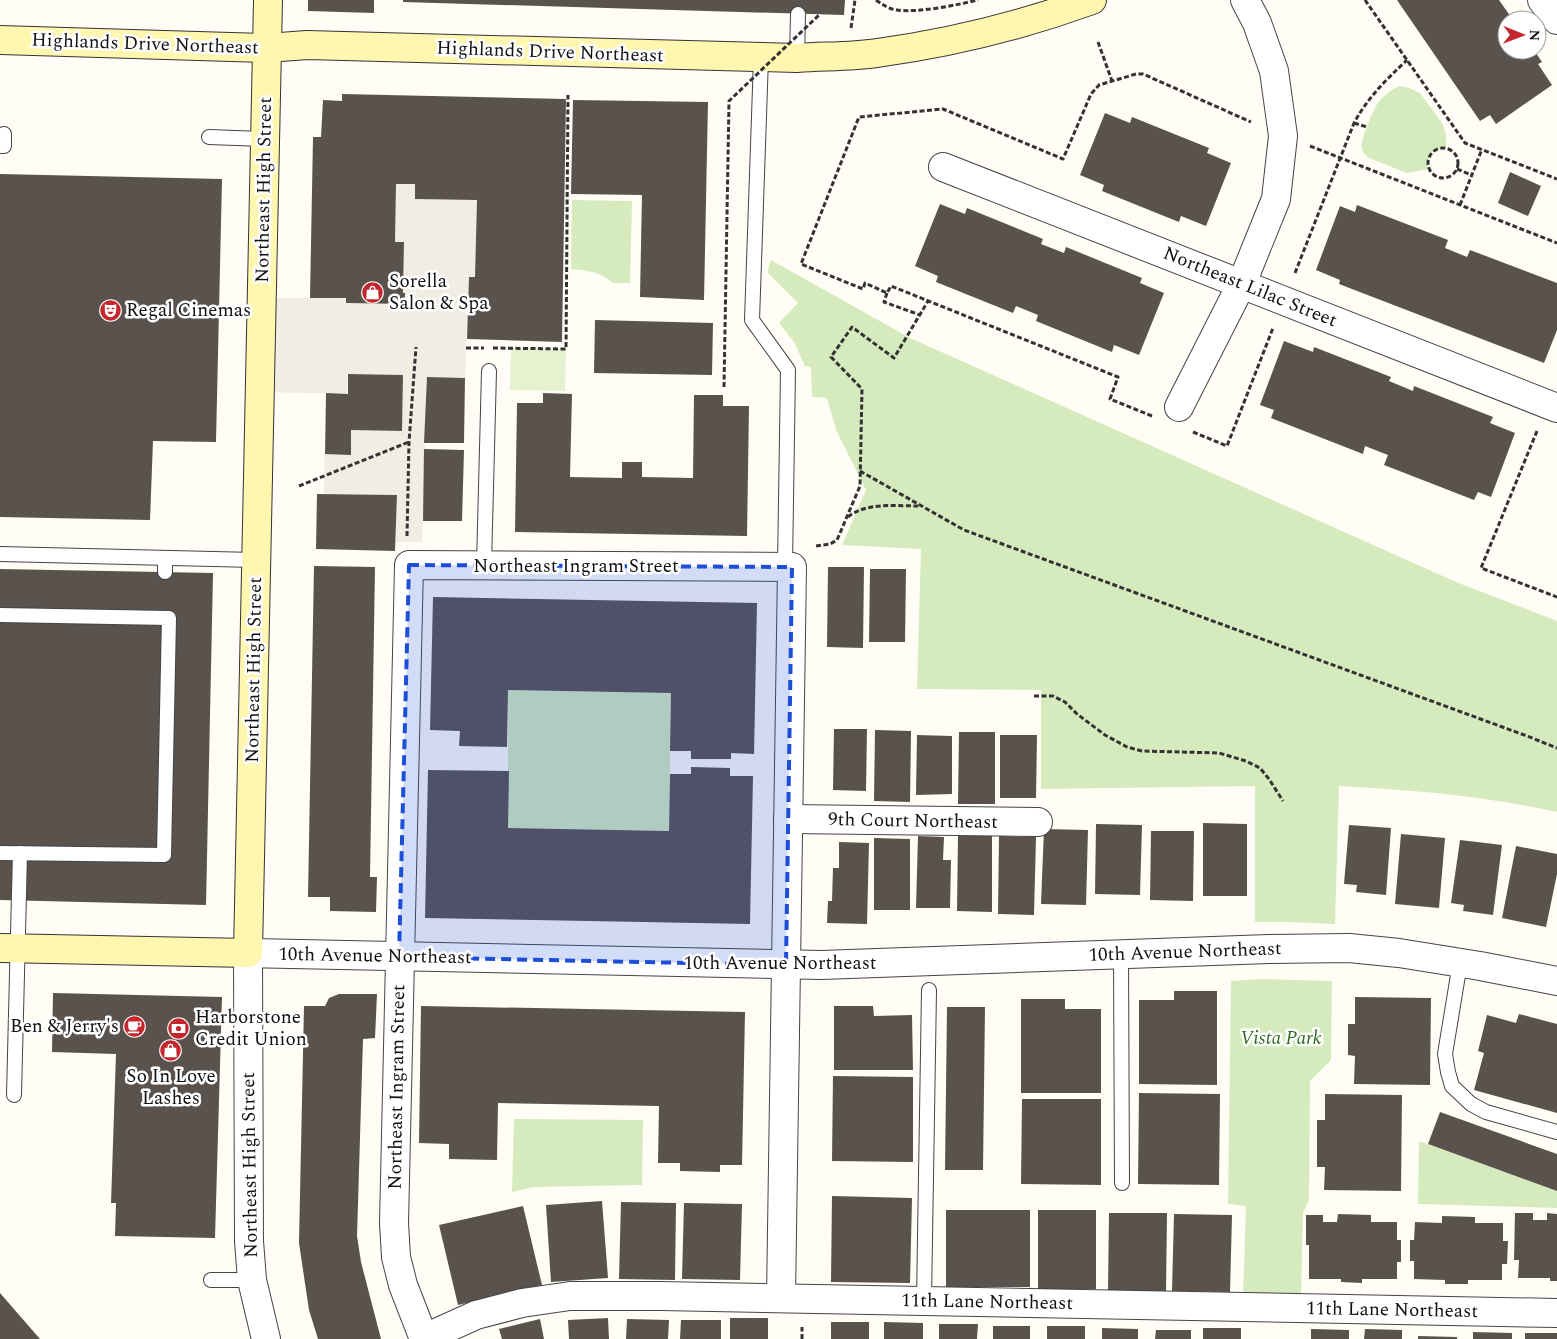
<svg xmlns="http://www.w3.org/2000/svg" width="1557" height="1339" viewBox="0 0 1557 1339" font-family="Spectral,serif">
<rect width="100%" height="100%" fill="#fffdf5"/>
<g fill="#d5ebbd">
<path d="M1400,86L1409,88L1420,93L1442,123L1446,134V148C1433,147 1426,156 1429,169L1407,173L1369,158C1366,155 1363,153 1362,149C1360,140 1373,110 1378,103C1383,96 1392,89 1400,86Z"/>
<path d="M572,200L632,201L630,283H613C601,272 586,270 571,269Z"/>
<path d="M771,260L910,338L1456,582L1557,621V812C1485,796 1412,790 1339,786L1335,924L1289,922H1255V786L1041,789V690L917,689L921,549L842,545L866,490L836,430L827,398L812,397L811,367L805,366L794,342L779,323L798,303L767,272Z"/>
<path d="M508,690L671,693L669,831L508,828Z"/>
<path d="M1261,979L1332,981L1331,1060L1310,1081L1309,1200L1303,1213L1301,1298H1243L1246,1206L1228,1204L1231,981Z"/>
<path d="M514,1119L643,1120L642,1185L534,1187L512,1192Z"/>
<path d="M1419,1141L1557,1191V1208L1418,1204Z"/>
</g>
<path fill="#e6f2cf" d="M511,348L566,349L565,391L510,390Z"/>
<path fill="#f1ede2" d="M396,184H415L416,199L477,200L475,277L469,278L465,378L427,377L422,542H396L397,495L324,494L325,454H351V430L402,431L403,375L348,374L347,394L260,392L262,298H344L346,303L404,304L405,293H403L404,242H395Z"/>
<g fill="#5a524d">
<path d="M308,0H374V13L308,11Z"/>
<path d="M403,0H845L844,15L403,2Z"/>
<path d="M1397,0H1499L1513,20H1507V50H1534L1542,62L1538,64L1552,85L1496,124L1490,115L1480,121Z"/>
<path d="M342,94L566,99L562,342L467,339L469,277H475L477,200L415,199V184H396L395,242H404L403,293H405V304L346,303V298H310L313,137H321L323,100L342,101Z"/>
<path d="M573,100L708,102L704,300L640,297L642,195L571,194Z"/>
<path d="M1105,113L1130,123L1132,117L1209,148L1207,153L1231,163L1206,226L1181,216L1179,222L1102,191L1104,185L1080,175Z"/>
<path d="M1510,172L1541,186L1528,216L1498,203Z"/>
<path d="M0,174L222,179L216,442L153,441L150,520L0,517Z"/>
<path d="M940,204L965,214L967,208L1043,239L1041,244L1064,253L1066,247L1142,278L1140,283L1164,293L1139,355L1114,345L1112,352L1036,321L1038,315L1016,306L1013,313L936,282L938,276L915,266Z"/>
<path d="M1357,205L1448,240L1445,248L1467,257L1470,250L1557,283V330L1544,363L1339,284L1340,280L1316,270L1340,206L1355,212Z"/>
<path d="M595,320L713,323L712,375L594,373Z"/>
<path d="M1284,341L1313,352L1314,347L1391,377L1389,381L1413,391L1414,386L1493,417L1490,423L1515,433L1491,497L1478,492L1474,500L1384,465L1388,455L1365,446L1363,454L1271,418L1274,410L1260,405Z"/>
<path d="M348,374L403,375L402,431L351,430V455L325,454L326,393L348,394Z"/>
<path d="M427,377L465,378L464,443H424Z"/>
<path d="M543,393L572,394L570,477L622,478V462H642V477L693,478L694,395H723V406H749L747,536L515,532L517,403H543Z"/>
<path d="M424,449L464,450L462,521H423Z"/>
<path d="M317,494L397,495L395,551L316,549Z"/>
<path d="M314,566L375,567L370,877H377L376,912L330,911V897H308Z"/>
<path d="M828,567H864L863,648L827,647Z"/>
<path d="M0,569L213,573L206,905L0,900Z"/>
<path d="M870,569H906L905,642H869Z"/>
<path d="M433,597L757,603L754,754L731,753V759H691V751H670L671,693L508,690L507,747L459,746L460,731L430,730Z"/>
<path d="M834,729H867L866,791L833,790Z"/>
<path d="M875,730L911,731L910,802L874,801Z"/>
<path d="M959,732H995V804H958Z"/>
<path d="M917,735L952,736V794L916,795Z"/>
<path d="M1000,735H1037L1036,798H1000Z"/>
<path d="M691,767L730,768V776H753L750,924L425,918L428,770L509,771L508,828L669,831L670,774H691Z"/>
<path d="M1203,823L1247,824V896H1203Z"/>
<path d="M1096,824L1142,825L1140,895L1095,894Z"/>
<path d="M1349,825L1391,828L1386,895L1356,892L1357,885L1344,884Z"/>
<path d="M1044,829L1088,830L1086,905L1041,904Z"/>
<path d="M1151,831H1194L1193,901L1150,900Z"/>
<path d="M1401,834L1445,838L1439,908L1395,904Z"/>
<path d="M958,835H992V912L957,911Z"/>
<path d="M918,836L944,837L943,860H951L950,908H916Z"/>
<path d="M999,836L1036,837L1034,915L998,914Z"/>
<path d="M874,838L910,839V910H874Z"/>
<path d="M1460,840L1502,845L1493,915L1463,911L1464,905L1451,903Z"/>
<path d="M839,842L869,843L867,924L827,923L828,901H832L833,868H839Z"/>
<path d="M1516,846L1557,854V874L1546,927L1502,918Z"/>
<path d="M1174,991H1217V1085L1139,1084V1000H1174Z"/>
<path d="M53,993L222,997L215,1238L115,1236L116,1203H111L116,1054L52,1052Z"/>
<path d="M339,994H377L375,1038L363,1039L357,1236L361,1262L381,1339H318L309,1310L299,1243L304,1006H325L329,998Z"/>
<path d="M1355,997L1431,998L1430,1085L1354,1084L1355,1056L1348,1055V1024H1355Z"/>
<path d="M1021,999H1065V1009H1101V1093H1021Z"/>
<path d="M421,1006L745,1012L742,1165H720V1172L680,1171V1163H658L659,1106L498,1103L497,1160L449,1159V1144L419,1143Z"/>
<path d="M834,1006H873L874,1016L912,1015L913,1070H834Z"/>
<path d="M947,1007H985L983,1170H945Z"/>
<path d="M1519,1014L1557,1024V1113L1474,1090L1484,1053L1478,1051L1487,1015L1516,1023Z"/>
<path d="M833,1076L913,1077V1162L832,1161Z"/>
<path d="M1139,1093L1220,1094L1219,1185L1138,1184Z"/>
<path d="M1325,1094L1402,1095L1401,1191L1324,1190L1325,1167H1317V1120H1325Z"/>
<path d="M1022,1099H1101V1185L1021,1184Z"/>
<path d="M1440,1112L1557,1154V1191L1428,1144Z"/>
<path d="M832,1196L912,1198L910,1283L831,1282Z"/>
<path d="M602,1201L608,1278L551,1282L546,1205Z"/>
<path d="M621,1202L676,1203L675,1280L619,1279Z"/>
<path d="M684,1203L742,1204L740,1280L682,1279Z"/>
<path d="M523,1206L542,1285L458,1305L439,1225Z"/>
<rect x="946" y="1210" width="84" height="77"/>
<rect x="1038" y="1210" width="58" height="79"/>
<path d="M1109,1213H1167L1166,1292L1108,1291Z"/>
<path d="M1515,1213H1533V1220H1547V1213L1557,1214V1281H1550V1278H1518L1519,1260H1514Z"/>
<path d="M1174,1214L1232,1215L1230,1292L1172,1291Z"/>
<path d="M1338,1214L1371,1215V1222H1397V1240H1401V1262H1397V1279H1362V1283L1341,1282V1279H1309V1245H1306V1215H1323V1222H1337Z"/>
<path d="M1442,1216L1475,1217V1223H1503V1241H1508L1507,1264H1502V1280H1468V1284H1445V1280L1414,1279V1261H1410V1240H1414L1415,1222L1442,1223Z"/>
<path d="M0,1293L40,1339H0Z"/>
<path d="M608,1318L609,1339H569L568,1320Z"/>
<rect x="730" y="1318" width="38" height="21"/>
<path d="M540,1319L544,1339H502L499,1329Z"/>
<path d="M627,1319L669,1320L668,1339H626Z"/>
<path d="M681,1320H721V1339H680Z"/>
<rect x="831" y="1322" width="38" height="17"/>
<path d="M884,1322L923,1323V1339H884Z"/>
<path d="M939,1324H978L977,1339H939Z"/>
<rect x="993" y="1326" width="37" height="13"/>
<rect x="1047" y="1326" width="38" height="13"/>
<path d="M1102,1328L1138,1329V1339H1102Z"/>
<rect x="1203" y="1328" width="38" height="11"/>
<path d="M1311,1329L1349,1330V1339H1311Z"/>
<path d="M1365,1329L1402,1330V1339H1364Z"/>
<path d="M1156,1330H1191V1339H1155Z"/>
<path d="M1473,1332L1512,1333V1339H1473Z"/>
<rect x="1525" y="1333" width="32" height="6"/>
<path d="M1418,1336L1457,1337V1339H1418Z"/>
</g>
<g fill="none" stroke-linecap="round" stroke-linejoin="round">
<defs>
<g id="lane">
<path d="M761,58L752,320L788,370L785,567"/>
<path d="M797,58L798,14"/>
<path d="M209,137L265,139"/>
<path d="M0,146H4V134"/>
<path d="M0,554L257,560"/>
<path d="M484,565L489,371"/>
<path d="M165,572V558"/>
<path d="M0,615L169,618L164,855L0,853"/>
<path d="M1121,954L1122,1183"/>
<path d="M1460,963L1445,1054L1448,1072L1452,1086L1471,1104L1486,1112L1557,1132"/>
<path d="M14,1095L20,853"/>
<path d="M211,1280H252"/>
<path d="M924,1301L929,990"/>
</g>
<g id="street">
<path d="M1542,0L1557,20"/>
<path d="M943,167L1557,408"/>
<path d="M1179,407L1242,283L1276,199L1283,136L1274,71L1257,23L1245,0"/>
<path d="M788,819L1038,822"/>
<path d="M266,1339L252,1280L249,1241L248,953L821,965L1269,949L1349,948L1399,953L1480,966L1557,981"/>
<path d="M423,1339L476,1315L522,1303L570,1296H660L1557,1313"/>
<path d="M424,1339L403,1285L396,1257L394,1223L409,565L792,567L781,1298"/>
</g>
<g id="secondary">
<path d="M0,40L267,48L307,45L797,58C823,56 851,57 877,53C951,43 1023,25 1092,0"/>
<path d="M0,948L248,953L268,0"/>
</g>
</defs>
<use href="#lane" stroke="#444" stroke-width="16"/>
<use href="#street" stroke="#444" stroke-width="30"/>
<use href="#secondary" stroke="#333" stroke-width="30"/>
<g stroke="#333" stroke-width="3" stroke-dasharray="5 2.5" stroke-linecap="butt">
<path d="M876,0C883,5 889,9 897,10C919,13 957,5 978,0"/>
<path d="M1365,0L1465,143L1557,179"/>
<path d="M851,28L855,0"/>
<path d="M1098,42L1112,81"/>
<path d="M1354,123L1367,127"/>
<path d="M1310,146L1557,243"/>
<circle cx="1443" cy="163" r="15"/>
<path d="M1457,169L1471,175"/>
<path d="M1460,205L1482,149"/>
<path d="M1295,273L1354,123C1369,96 1385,81 1407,60"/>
<path d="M887,293L884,302L920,315"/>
<path d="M466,348H484"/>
<path d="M493,348L566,349L568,95"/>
<path d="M1152,416L1110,399L1118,377L891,286L887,293L865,283L863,289L801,264L859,117L943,109L1063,159L1091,94L1099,85L1136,74H1143L1251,122"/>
<path d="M1537,431L1481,568L1557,597"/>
<path d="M1193,432L1227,446L1273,328"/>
<path d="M860,471L964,530L1527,736L1557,748"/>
<path d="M299,486L409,442"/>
<path d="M848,517C866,502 897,506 919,506"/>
<path d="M407,536L409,442L416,347"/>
<path d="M816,546L830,544L837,540L860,486L862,389L831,357L852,327L894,358L928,301"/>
<path d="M1034,696H1053L1065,702L1077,714L1105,735L1127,747L1142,751L1219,753L1246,761L1260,768L1269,779L1283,801"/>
<path d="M802,1339V1327"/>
</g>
<use href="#lane" stroke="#fff" stroke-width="14"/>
<use href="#street" stroke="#fff" stroke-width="28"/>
<use href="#secondary" stroke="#fff6b0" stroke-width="28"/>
<path stroke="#333" stroke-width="3" stroke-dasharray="5 2.5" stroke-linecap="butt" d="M724,387L729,101L819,15"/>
</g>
<path fill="#1d4ed8" fill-opacity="0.2" stroke="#1d4ed8" stroke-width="4" stroke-dasharray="10 6" stroke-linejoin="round" d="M409,565L792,567L786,965L399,957Z"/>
<defs>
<symbol id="shop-disc" viewBox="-11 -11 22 22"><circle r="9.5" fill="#c4262e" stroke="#fff"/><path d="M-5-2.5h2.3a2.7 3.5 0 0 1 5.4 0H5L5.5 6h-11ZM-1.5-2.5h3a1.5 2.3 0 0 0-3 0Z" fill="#fff"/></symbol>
<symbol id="theatre-disc" viewBox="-11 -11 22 22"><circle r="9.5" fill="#c4262e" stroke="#fff"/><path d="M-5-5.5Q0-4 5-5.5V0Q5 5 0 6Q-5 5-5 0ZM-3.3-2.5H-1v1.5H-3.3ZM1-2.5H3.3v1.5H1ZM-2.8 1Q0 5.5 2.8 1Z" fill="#fff"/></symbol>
<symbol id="cafe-disc" viewBox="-11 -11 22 22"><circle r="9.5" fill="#c4262e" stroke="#fff"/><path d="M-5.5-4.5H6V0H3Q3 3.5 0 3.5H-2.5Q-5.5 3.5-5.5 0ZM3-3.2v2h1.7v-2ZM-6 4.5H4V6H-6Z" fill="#fff"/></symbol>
<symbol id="bank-disc" viewBox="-11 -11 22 22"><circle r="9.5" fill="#c4262e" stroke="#fff"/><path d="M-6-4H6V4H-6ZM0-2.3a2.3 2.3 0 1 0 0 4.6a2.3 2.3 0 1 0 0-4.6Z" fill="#fff"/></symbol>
</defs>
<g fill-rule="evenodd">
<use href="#shop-disc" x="360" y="280" width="25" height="25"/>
<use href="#theatre-disc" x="98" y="298" width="25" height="25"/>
<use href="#cafe-disc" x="122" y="1014" width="25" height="25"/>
<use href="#bank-disc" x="166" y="1016" width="25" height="25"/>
<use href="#shop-disc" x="158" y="1038" width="25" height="25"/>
</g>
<g text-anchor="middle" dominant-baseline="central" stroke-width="5" stroke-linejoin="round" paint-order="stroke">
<g font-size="19" fill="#111" stroke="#fff">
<text transform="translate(145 44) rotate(2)">Highlands Drive Northeast</text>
<text transform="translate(550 52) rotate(2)">Highlands Drive Northeast</text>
<text transform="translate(264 190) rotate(-89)">Northeast High Street</text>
<text transform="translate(1250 287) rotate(22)">Northeast Lilac Street</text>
<text x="576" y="566">Northeast Ingram Street</text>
<text transform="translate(254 670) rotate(-89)">Northeast High Street</text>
<text transform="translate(913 821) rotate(1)">9th Court Northeast</text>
<text transform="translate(1185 952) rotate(-2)">10th Avenue Northeast</text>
<text transform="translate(375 956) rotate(1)">10th Avenue Northeast</text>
<text x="780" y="963">10th Avenue Northeast</text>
<text transform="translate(397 1087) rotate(-89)">Northeast Ingram Street</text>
<text transform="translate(250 1165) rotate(-91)">Northeast High Street</text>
<text transform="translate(987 1302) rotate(1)">11th Lane Northeast</text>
<text transform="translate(1392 1310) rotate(1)">11th Lane Northeast</text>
</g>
<g font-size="19" fill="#111" stroke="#fff" text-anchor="start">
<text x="389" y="281">Sorella<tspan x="389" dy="22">Salon &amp; Spa</tspan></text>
<text x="126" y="310">Regal Cinemas</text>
<text x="195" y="1017">Harborstone<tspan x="195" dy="22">Credit Union</tspan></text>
<text x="119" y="1026" text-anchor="end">Ben &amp; Jerry's</text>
<text x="171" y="1076" text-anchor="middle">So In Love<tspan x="171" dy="22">Lashes</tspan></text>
</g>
<g font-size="19" font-style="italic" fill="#2f6b1f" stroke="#fff">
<text x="1281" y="1038">Vista Park</text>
</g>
</g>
<g transform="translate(1522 35) rotate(91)"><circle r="24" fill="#ffffff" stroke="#a0a0a0"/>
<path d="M0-4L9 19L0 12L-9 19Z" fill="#c4262e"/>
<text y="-8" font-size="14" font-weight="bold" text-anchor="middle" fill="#111111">N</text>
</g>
</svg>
